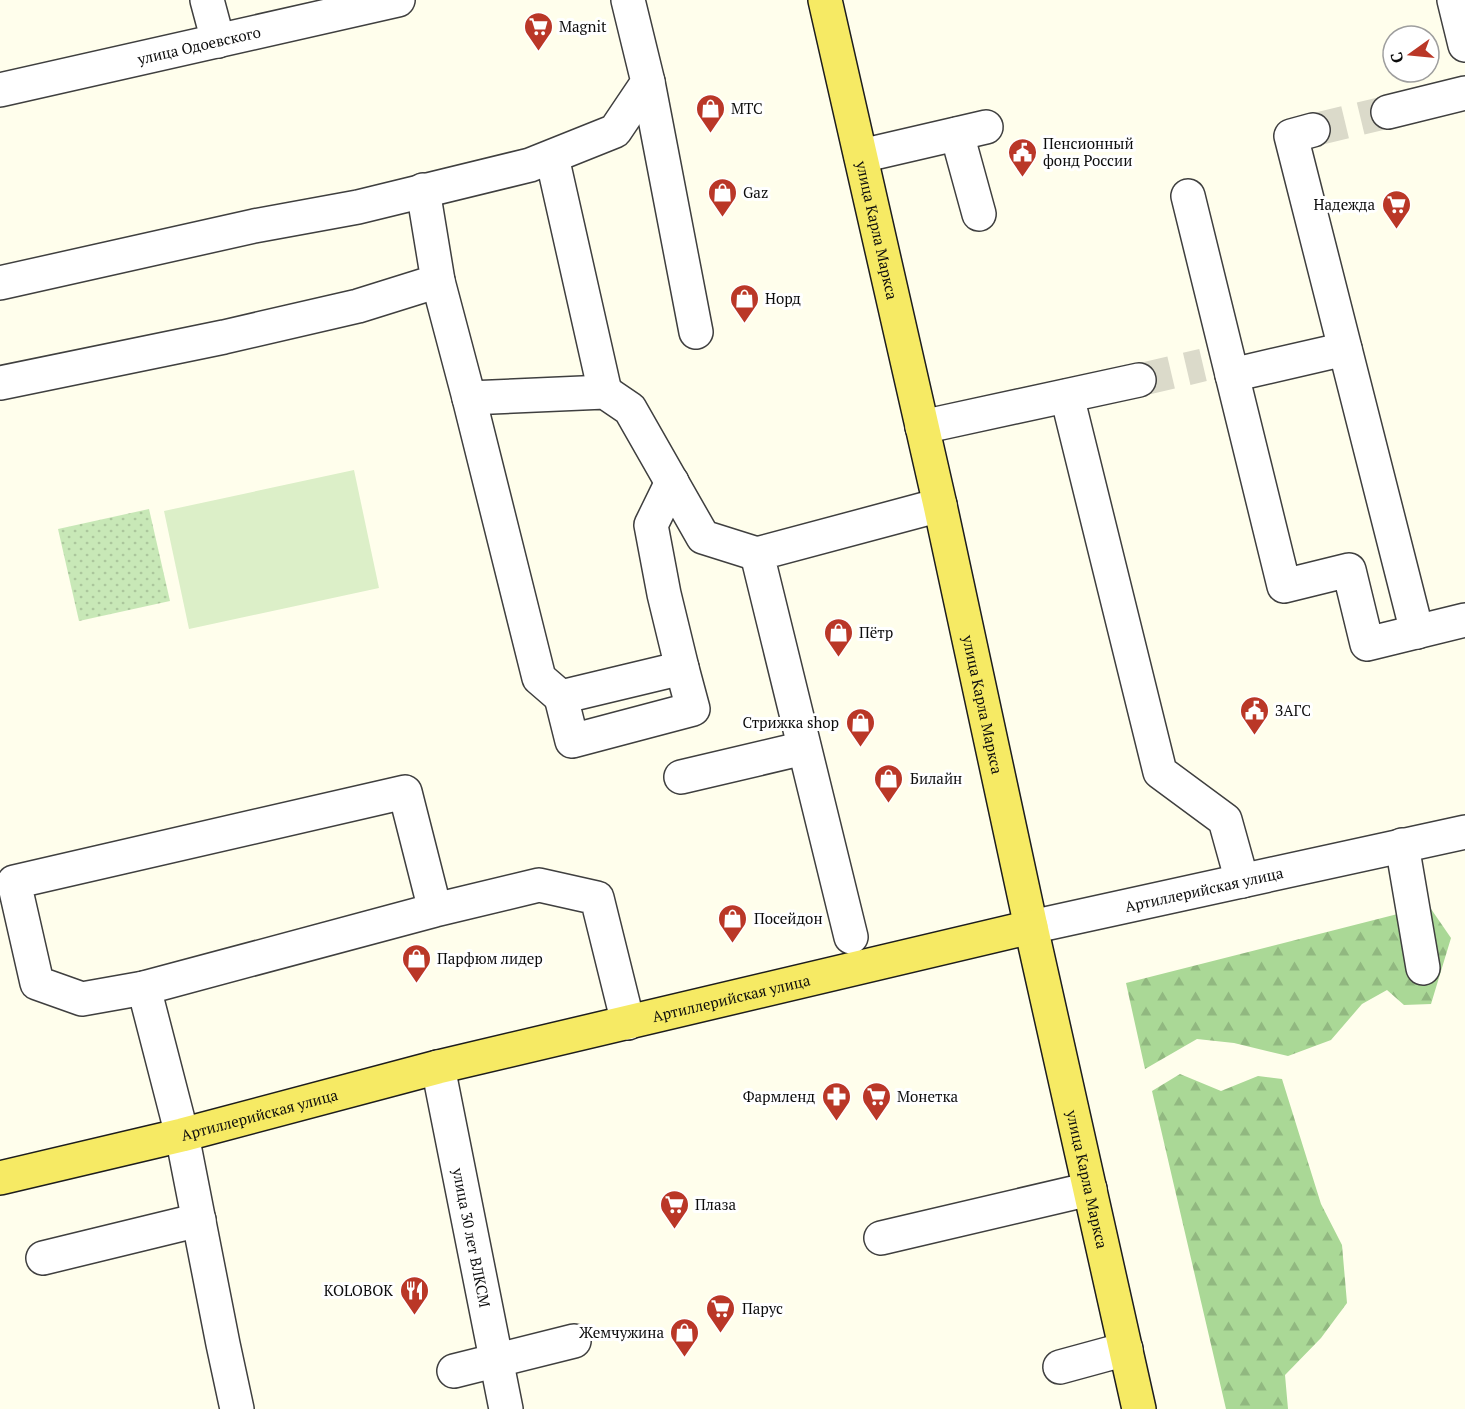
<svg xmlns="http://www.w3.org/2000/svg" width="1465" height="1409" viewBox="0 0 1465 1409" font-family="'PT Serif',serif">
<defs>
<pattern id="forest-firs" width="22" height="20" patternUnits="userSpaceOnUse" patternTransform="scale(1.5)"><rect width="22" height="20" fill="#aad896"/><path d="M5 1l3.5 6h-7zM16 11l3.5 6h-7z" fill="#91b880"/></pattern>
<pattern id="park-dots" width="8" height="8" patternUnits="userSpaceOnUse" patternTransform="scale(1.5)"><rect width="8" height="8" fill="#c8e8b7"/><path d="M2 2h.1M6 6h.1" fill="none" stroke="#abc69c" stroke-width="1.8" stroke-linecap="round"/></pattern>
</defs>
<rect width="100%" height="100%" fill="#fffeec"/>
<g fill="url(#forest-firs)">
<path d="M1429,906L1451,938L1431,1004L1404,1005L1387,990L1362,1004L1331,1040L1288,1056L1234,1043L1197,1039L1145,1069L1126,983Z"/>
<path d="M1180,1074L1221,1091L1258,1076L1282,1079L1321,1204L1342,1245L1347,1303L1321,1338L1285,1375L1288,1409H1226L1152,1091Z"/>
</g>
<path fill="url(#park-dots)" d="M149,509L170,601L79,621L58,529Z"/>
<path fill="#dcefc8" d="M354,470L379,588L189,629L164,511Z"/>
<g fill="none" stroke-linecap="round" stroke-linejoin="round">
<g stroke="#dbdaca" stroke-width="33" stroke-dasharray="33 16" stroke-linecap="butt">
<path d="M1313,130L1388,112"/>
<path d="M1139,380L1203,365"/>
</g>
<defs>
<g id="minor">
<path d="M207,0L218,41"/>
<path d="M1454,0L1465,45"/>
<path d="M648,82L696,332"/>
<path id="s1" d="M0,90L398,0"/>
<path d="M1388,112L1465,93"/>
<path d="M1313,130L1291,136L1417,632"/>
<path d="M957,134L979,214"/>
<path d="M861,156L986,127"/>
<path d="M552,157L605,392"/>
<path d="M1188,196L1284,586L1349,570L1367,644L1465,620"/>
<path d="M438,281L469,398L605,392L630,409L703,537L757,554"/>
<path d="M0,283L254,226L358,207L530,165L615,131L648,82L628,0"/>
<path d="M1232,375L1345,349"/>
<path d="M0,383L224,337L358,306L438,281L423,190"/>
<path d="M1067,396L1160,772L1225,820L1242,881"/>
<path d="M469,398L539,678L561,697L682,668L664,594L651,525L672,482"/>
<path d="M922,427L1139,380"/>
<path d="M561,697L572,741L693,709L682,668"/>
<path d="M681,777L804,748"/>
<path d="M1402,845L1423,968"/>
<path d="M435,910L405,792L14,882L37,983L82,999L144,988L435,910L539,885L597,898L628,1023"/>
<path id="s2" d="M1031,927L1465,832"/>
<path d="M851,937L757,554L940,505"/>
<path d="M144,988L182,1135L223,1344L237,1409"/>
<path id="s3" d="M438,1067L506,1409"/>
<path d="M881,1238L1090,1189"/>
<path d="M43,1258L199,1220"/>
<path d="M1060,1367L1126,1349"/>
<path d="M454,1371L574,1341"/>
</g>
<g id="major">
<path id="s4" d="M825,0L940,505L1031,927L1139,1409"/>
<path id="s5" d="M0,1178L182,1135L438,1067L1031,927"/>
</g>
</defs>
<use href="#minor" stroke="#3f3f3f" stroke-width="36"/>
<use href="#major" stroke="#1d1d1d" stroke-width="36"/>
<use href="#minor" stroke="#fff" stroke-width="33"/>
<use href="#major" stroke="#f6ea64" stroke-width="33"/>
</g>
<defs>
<symbol id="supermarket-pin" viewBox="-11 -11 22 30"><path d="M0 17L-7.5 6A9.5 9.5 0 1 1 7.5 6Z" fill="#ba3727" stroke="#fff"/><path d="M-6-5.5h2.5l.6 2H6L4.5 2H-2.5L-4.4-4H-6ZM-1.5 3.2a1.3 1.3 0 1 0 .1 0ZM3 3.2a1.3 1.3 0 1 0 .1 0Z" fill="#fff"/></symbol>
<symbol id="shop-pin" viewBox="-11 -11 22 30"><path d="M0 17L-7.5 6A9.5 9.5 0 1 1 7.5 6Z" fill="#ba3727" stroke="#fff"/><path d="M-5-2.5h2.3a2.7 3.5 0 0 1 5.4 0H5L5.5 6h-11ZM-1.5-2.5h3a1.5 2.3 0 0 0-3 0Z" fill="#fff"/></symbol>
<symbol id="civic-pin" viewBox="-11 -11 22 30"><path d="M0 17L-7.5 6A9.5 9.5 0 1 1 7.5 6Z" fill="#ba3727" stroke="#fff"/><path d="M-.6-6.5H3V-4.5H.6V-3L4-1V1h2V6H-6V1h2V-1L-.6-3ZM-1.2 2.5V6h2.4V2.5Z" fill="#fff"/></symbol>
<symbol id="pharmacy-pin" viewBox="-11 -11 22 30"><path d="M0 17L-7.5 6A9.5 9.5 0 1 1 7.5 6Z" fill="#ba3727" stroke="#fff"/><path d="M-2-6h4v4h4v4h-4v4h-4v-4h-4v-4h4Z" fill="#fff"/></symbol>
<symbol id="restaurant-pin" viewBox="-11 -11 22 30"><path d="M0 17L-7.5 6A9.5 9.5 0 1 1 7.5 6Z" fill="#ba3727" stroke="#fff"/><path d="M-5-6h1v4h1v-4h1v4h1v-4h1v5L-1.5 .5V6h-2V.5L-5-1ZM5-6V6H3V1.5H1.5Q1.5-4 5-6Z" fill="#fff"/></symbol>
</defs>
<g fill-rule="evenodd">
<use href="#supermarket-pin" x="522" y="10" width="33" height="45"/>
<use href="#shop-pin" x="694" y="92" width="33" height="45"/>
<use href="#civic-pin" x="1006" y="136" width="33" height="45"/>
<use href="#shop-pin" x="706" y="176" width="33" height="45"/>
<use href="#supermarket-pin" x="1380" y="188" width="33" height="45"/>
<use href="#shop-pin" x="728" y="282" width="33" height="45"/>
<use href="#shop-pin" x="822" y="616" width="33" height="45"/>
<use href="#civic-pin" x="1238" y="694" width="33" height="45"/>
<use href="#shop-pin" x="844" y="706" width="33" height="45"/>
<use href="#shop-pin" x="872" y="762" width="33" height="45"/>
<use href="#shop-pin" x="716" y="902" width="33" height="45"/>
<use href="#shop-pin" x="400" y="942" width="33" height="45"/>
<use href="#pharmacy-pin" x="820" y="1080" width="33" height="45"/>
<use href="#supermarket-pin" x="860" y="1080" width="33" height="45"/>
<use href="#supermarket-pin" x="658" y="1188" width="33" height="45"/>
<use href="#restaurant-pin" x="398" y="1274" width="33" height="45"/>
<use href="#supermarket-pin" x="704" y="1292" width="33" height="45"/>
<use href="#shop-pin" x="668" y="1316" width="33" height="45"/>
</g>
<g text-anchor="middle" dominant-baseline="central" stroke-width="6" stroke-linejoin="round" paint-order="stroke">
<g font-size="15" fill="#0c0c0c" stroke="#fff" text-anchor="start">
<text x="559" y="26">Magnit</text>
<text x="731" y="108">МТС</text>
<text x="1043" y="143">Пенсионный<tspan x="1043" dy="17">фонд России</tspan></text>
<text x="743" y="192">Gaz</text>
<text x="1375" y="204" text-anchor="end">Надежда</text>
<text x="765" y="298">Норд</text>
<text x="859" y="632">Пётр</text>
<text x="1275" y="710">ЗАГС</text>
<text x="839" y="722" text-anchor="end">Стрижка shop</text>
<text x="910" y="778">Билайн</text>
<text x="754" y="918">Посейдон</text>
<text x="437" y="958">Парфюм лидер</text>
<text x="815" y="1096" text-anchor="end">Фармленд</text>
<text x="897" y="1096">Монетка</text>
<text x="695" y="1204">Плаза</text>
<text x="393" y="1290" text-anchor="end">KOLOBOK</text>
<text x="742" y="1308">Парус</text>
<text x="664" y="1332" text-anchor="end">Жемчужина</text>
</g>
<g font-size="15" fill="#0c0c0c" stroke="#fff">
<text stroke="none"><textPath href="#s1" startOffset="204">улица Одоевского</textPath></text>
<text stroke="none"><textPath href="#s4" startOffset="236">улица Карла Маркса</textPath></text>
<text stroke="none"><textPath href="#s4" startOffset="722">улица Карла Маркса</textPath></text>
<text stroke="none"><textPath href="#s2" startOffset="177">Артиллерийская улица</textPath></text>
<text stroke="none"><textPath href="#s5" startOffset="753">Артиллерийская улица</textPath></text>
<text stroke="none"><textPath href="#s5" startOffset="267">Артиллерийская улица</textPath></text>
<text stroke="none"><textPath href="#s4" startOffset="1208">улица Карла Маркса</textPath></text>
<text stroke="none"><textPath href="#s3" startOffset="174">улица 30 лет ВЛКСМ</textPath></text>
</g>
</g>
<g transform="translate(1411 54) rotate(255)"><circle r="28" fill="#ffffff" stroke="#9e9e9e" stroke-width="1.5"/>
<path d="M0-4.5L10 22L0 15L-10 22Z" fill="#ba3727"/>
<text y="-9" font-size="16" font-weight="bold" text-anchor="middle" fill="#0c0c0c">С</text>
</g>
</svg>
